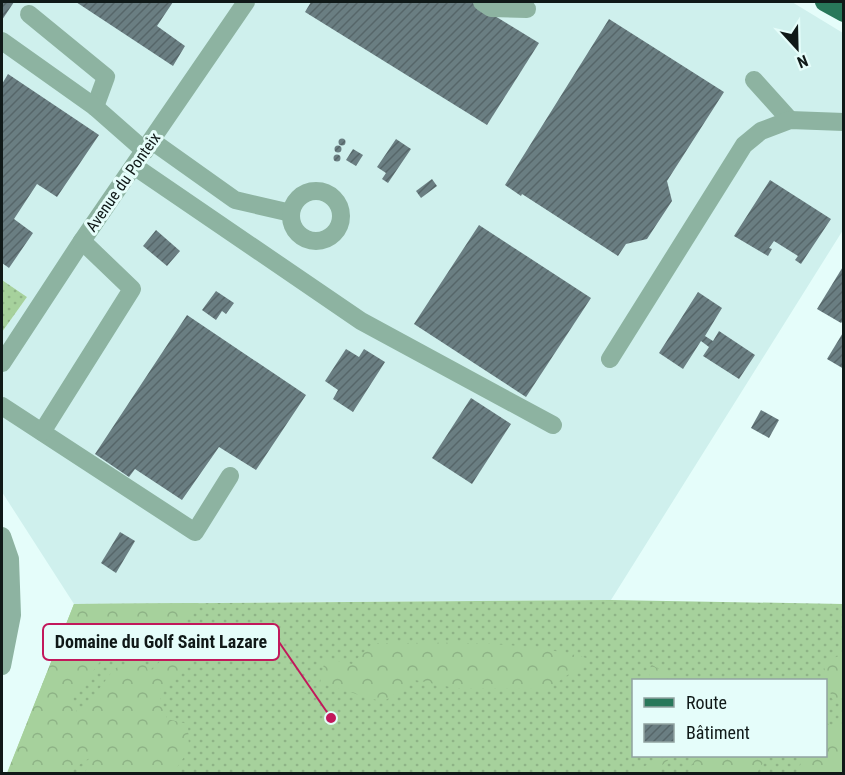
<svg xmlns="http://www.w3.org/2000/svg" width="845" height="775" viewBox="0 0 845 775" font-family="'Roboto Condensed',sans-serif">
<defs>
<pattern id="grass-dots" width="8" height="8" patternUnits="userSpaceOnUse" patternTransform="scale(1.5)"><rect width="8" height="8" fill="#a6d19c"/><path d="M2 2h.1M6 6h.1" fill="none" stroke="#8eb386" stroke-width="1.8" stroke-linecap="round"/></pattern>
<pattern id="forest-crowns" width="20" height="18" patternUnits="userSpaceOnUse" patternTransform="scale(1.5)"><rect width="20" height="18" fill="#a6d19c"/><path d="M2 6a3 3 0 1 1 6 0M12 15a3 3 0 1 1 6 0" fill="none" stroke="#8eb386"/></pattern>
<pattern id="building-hatch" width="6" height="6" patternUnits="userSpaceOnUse" patternTransform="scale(1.5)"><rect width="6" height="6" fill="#6a7e82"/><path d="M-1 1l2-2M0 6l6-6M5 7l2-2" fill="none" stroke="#566669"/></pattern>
</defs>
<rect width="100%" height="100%" fill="#e5fdfa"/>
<path fill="#cff0ed" d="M2,2H792L843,33V230L611,600L74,604L2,492V332L27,297L2,280Z"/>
<g fill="url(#grass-dots)" fill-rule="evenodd">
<path d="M2,280L27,297L2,332Z"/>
<path d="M611,600L843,604V773L7,774L74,604ZM634,680H826V756H634Z"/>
</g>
<g fill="url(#forest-crowns)">
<path d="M199,603L163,643L105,655L73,698L78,717L114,669L143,658L149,673L180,640L195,655L159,694L167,719L188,724L189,750L173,773H85L91,757L67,773H7L74,604Z"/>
<path d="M373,643C446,643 519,639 590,659L548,689L455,688L415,680L383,702L320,683L325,659L352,664Z"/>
<path d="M843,654V697L832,699L823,663Z"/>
<path d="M651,664L675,680H649Z"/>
<path d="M826,723L843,729V773H796L805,756H826Z"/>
<path d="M667,756H673L653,773H636L634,771Z"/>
<path d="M697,756H767L757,773H688Z"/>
</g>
<g fill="url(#building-hatch)">
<path d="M2,2H14L2,20Z"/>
<path d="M76,2H173L157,26L185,46L173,66Z"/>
<path d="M311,2H472L539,43L487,125L305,12Z"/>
<path d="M609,19L724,92L667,181L672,201L647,239L626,244L618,256L522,194L521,196L505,185Z"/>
<path d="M8,74L99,135L57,197L37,184L14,219L33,233L9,268L2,263V84Z"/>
<circle cx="342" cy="142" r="3.5"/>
<path d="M396,139L411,149L388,183L382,179L386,173L377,167Z"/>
<circle cx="338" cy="149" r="3.5"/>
<path d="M353,149L363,155L356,166L346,160Z"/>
<circle cx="337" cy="158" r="3.5"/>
<path d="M432,179L437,186L421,198L416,191Z"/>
<path d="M770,180L831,219L801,264L795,260L798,256L774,241L769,248L772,249L768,256L734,236Z"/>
<path d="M479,225L591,298L526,397L414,324Z"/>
<path d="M156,230L180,251L167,266L143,246Z"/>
<path d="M844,265V320L841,323L817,309Z"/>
<path d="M216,291L234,303L226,314L222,311L216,320L202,310Z"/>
<path d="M698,292L722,308L705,336L713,341L719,331L755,355L739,379L703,356L709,347L701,341L683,369L659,353Z"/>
<path d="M187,315L306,395L256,470L219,447L182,500L135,469L129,477L95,454Z"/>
<path d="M844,331V369L827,359Z"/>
<path d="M346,349L359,357L364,349L385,362L353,412L333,399L338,390L325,381Z"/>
<path d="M471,398L511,424L472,484L432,458Z"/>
<path d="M761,410L779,420L769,438L751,428Z"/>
<path d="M120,532L135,541L116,573L101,563Z"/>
</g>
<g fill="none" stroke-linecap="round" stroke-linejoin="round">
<g stroke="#8db3a1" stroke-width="18">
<path d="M482,2L491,8L527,9"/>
<path d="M29,14L106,77L95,107"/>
<path d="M2,41L95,107L145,151"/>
<path d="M754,80L790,120"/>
<path d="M152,141L235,200L291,213"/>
<path d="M134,166L361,321L553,425"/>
<circle cx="316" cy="216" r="25"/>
<path d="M610,359L744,145L761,131L790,120L844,122"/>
<path d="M2,363L82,241L246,2"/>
<path d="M2,406L195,532L230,476"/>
<path d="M42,432L132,289L82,241"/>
<path d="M2,536L10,559L12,615L2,666"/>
</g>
<path stroke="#28785a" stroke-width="18" d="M824,2L844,13"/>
</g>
<g text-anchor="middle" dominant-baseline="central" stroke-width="6" stroke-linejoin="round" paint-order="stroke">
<g font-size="16" fill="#101918" stroke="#e5fdfa">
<text transform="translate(123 182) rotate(-55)">Avenue du Ponteix</text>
</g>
</g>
<path fill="none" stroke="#c2185b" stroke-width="2" d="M331 718L279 642"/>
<circle fill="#c2185b" stroke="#e5fdfa" stroke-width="2" cx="331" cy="718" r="6"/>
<rect fill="#e5fdfa" stroke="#c2185b" stroke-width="2" x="43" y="624" width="236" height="36" rx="6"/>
<g font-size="18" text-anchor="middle" font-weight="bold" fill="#101918">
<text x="161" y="648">Domaine du Golf Saint Lazare</text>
</g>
<rect width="845" height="775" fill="none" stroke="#101918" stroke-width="6"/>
<rect x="632" y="679" width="195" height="78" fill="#e5fdfa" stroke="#90a2a0" stroke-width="1.5"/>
<rect x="644" y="698" width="30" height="9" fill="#28785a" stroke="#90a2a0" stroke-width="1.5"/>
<text x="686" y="709" font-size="18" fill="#101918">Route</text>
<rect x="644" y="724" width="30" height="18" fill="url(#building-hatch)" stroke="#90a2a0" stroke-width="1.5"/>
<text x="686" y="739" font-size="18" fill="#101918">Bâtiment</text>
<g transform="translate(797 48) rotate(158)" stroke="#e5fdfa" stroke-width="4.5" paint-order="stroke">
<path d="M0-4.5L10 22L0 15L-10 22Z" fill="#101918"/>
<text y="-9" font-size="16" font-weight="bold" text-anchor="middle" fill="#101918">N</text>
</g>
</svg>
